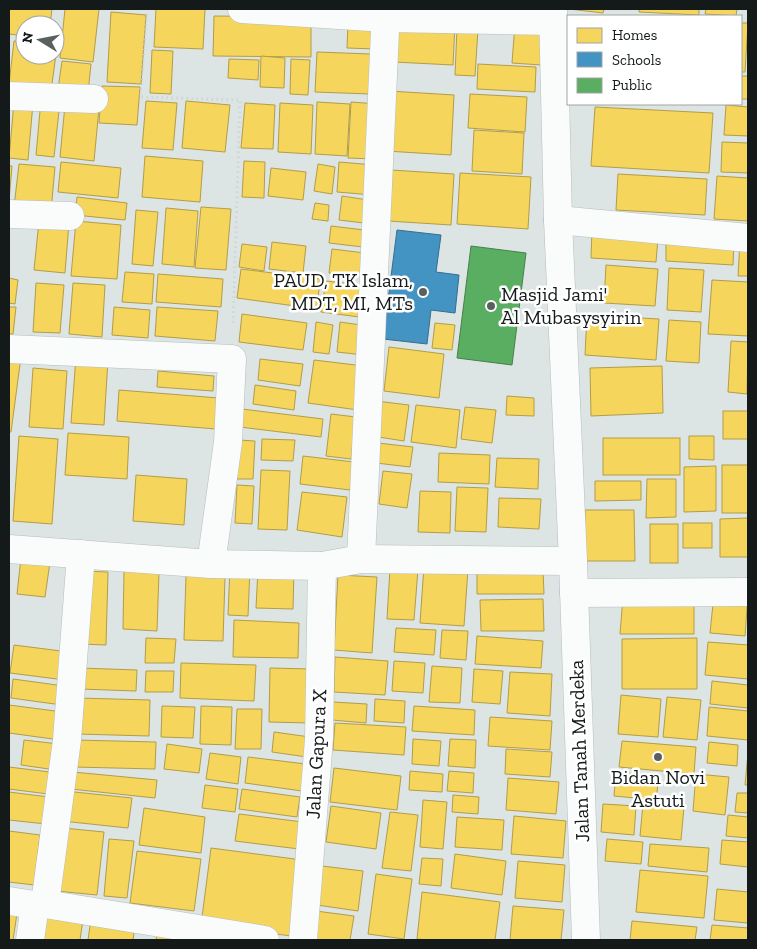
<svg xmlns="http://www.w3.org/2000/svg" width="757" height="949" viewBox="0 0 757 949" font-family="'Zilla Slab',serif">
<rect width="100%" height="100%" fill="#dce4e4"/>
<g fill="#f6d55c" stroke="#b29d48">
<path d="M9,9H52L50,25H25V36L9,34Z"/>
<path d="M65,9H99L93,62L60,58Z"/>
<path d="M156,9H205L203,49L154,47Z"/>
<path d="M569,9H604L603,13Z"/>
<path d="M639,9H699V15L639,12Z"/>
<path d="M706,9H737L736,16L705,14Z"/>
<path d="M111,12L146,15L141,84L107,82Z"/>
<path d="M214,16L311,17V57L213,56Z"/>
<path d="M396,21L455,24L453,65L394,62Z"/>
<path d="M741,23H748L745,72H741Z"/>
<path d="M348,24L377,26L376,49L347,48Z"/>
<path d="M515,24L543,25L541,65L512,63Z"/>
<path d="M457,28L478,29L475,76L455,75Z"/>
<path d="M14,41L25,42V55H55V46L57,47L51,91L9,84Z"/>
<path d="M152,50L173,51L171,94L150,93Z"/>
<path d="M317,52L371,54L370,94L315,92Z"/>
<path d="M261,56L285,58L284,88L260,87Z"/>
<path d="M229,59L259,60L258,80L228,78Z"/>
<path d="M291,59L310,60L308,95L290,94Z"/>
<path d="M62,61L91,64L88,93L58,89Z"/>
<path d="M478,64L536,67L535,92L477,89Z"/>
<rect x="741" y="76" width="7" height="23"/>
<path d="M102,86L140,87L137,125L99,123Z"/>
<path d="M389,91L454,95L451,155L386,151Z"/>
<path d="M470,94L527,97L525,132L468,128Z"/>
<path d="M41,100L60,102L54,157L36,155Z"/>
<path d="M146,101L177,103L173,150L142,148Z"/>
<path d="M186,101L230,105L225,152L182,148Z"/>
<path d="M14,102L33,103L28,160L9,158Z"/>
<path d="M317,102L350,104L347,156L315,154Z"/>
<path d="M351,102L378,104L375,159L348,158Z"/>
<path d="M245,103L275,105L273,149L241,148Z"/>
<path d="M280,103L313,105L311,154L278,152Z"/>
<path d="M65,105L99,108L94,161L60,157Z"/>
<path d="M726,105L748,107V136L724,135Z"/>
<path d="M595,107L713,113L709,173L591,166Z"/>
<path d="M474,130L524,133L522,174L472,171Z"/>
<path d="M722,142L748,143V173L721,172Z"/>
<path d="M145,156L203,161L200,202L142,197Z"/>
<path d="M244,161L265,162L264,198L242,197Z"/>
<path d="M61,162L121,168L118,198L58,192Z"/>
<path d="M339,162L375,165L373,195L337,192Z"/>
<path d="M19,164L55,167L51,211L14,207Z"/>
<path d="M318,164L335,167L332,194L314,191Z"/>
<path d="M9,166H12L9,201Z"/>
<path d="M271,168L306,172L303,200L268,196Z"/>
<path d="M391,170L454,174L451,225L388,221Z"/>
<path d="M460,173L531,177L528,229L457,224Z"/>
<path d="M618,174L707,179L705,215L616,210Z"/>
<path d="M717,176L748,178V221L714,219Z"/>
<path d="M342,196L375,201L372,224L339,220Z"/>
<path d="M77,197L127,203L125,220L75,215Z"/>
<path d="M315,203L329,205L328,221L312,219Z"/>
<path d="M201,207L231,209L226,270L195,268Z"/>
<path d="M166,208L198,211L194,267L162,264Z"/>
<path d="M136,210L158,212L153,266L132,264Z"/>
<path d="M39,221L69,223L65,273L34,270Z"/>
<path d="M76,221L121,225L117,279L71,276Z"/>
<path d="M331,226L373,231L371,248L329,243Z"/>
<path d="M592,229L658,238L656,262L591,258Z"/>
<path d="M666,233L734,240L733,265L666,261Z"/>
<path d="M740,241L748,242V276H738Z"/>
<path d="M272,242L306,246L303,273L269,269Z"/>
<path d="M242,244L267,247L264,271L239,267Z"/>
<path d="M332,249L365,253L362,277L329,273Z"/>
<path d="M606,265L658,269L655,306L604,303Z"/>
<path d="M669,268L704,270L701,312L667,310Z"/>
<path d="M241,269L320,279L317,309L237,298Z"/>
<path d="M125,272L154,274L152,304L122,302Z"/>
<path d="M158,274L223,279L221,307L156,302Z"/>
<path d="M9,278L18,280L15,304L9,303Z"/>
<path d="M712,280L748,282V336L708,334Z"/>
<path d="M326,281L371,286L367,318L321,312Z"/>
<path d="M36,283L64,285L60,333L33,332Z"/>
<path d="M73,283L105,285L102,337L69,334Z"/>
<path d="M9,307H16L13,334H9Z"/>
<path d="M114,307L150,310L148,338L112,335Z"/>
<path d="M157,307L218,311L215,341L155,336Z"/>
<path d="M242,314L307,323L303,350L239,342Z"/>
<path d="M587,315L659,319L656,360L585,355Z"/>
<path d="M669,320L701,322L699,363L666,361Z"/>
<path d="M316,322L333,325L329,354L313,352Z"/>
<path d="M340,322L368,326L364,355L337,352Z"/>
<path d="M435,323L455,325L452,350L432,348Z"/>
<path d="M731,341L748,342L747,394L728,392Z"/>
<path d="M389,347L444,354L439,398L384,391Z"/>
<path d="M9,355L21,357L11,432H9Z"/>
<path d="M76,357L108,359L104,425L71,423Z"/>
<path d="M260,359L303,364L300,386L258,380Z"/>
<path d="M314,360L364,366L358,410L308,403Z"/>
<path d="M662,366L663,413L591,416L590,368Z"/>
<path d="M33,368L67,371L63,429L29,427Z"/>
<path d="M158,371L214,376L213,391L157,387Z"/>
<path d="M255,385L296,391L294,410L253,404Z"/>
<path d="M119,390L219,398L216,429L117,421Z"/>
<path d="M507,396L534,398V416L506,415Z"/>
<path d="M376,401L409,405L404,441L372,436Z"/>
<path d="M416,405L460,410L456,448L411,442Z"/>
<path d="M465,407L496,410L492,443L461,439Z"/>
<path d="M242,409L323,419L321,437L240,427Z"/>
<rect x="723" y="411" width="25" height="28"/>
<path d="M331,414L356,417L351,459L326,456Z"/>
<path d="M68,433L129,437L127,479L65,475Z"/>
<path d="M19,436L58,439L52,524L13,521Z"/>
<path d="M689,436H714V460L689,459Z"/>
<rect x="603" y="438" width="77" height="37"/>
<path d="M262,439L295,440L293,461L261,460Z"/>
<path d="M239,440L255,441L253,479H237Z"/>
<path d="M378,443L413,447L410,467L376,463Z"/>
<path d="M439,453L490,455L489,484L438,482Z"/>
<path d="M303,456L354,462L350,490L300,484Z"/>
<path d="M497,458L539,459L538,489L495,487Z"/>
<rect x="722" y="465" width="26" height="48"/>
<path d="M716,466V511L684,512V467Z"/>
<path d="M261,470L290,471L287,530L258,529Z"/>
<path d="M383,471L412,474L407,508L379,504Z"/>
<path d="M136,475L187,479L184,525L133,521Z"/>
<path d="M647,479H676V517L646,518Z"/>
<path d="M595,481H641V500L595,501Z"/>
<path d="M237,485L254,486L252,524L235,523Z"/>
<path d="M457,487L488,488L486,532L455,531Z"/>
<path d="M420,491L451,492L450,533L418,532Z"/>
<path d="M302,492L347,497L342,537L297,530Z"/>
<path d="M499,498L541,499L539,529L498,527Z"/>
<path d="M585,510H634L635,561H585Z"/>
<path d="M748,518V557H720V519Z"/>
<rect x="683" y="523" width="29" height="25"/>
<rect x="650" y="524" width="28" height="39"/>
<path d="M21,558L50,562L45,597L17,594Z"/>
<path d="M424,566L468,569L464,626L420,623Z"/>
<path d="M230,567L250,568L248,616L228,615Z"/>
<path d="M390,568L418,569L414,620L387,619Z"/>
<path d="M258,569L294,570L293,609L256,608Z"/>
<path d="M477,570H543L544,594H477Z"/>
<path d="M83,571L108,572L106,645L81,644Z"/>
<path d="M124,571L159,572L157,631L123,629Z"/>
<path d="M186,575L225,577L223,641L184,640Z"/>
<path d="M338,575L377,577L372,653L334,650Z"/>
<path d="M714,594L748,595L745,636L710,633Z"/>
<path d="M694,596V634H620L623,597Z"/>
<path d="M543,599L544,631H481L480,600Z"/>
<path d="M234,620L299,623L298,658L233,657Z"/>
<path d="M396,628L436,630L434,655L394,652Z"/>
<path d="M442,630L468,631L466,660L440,658Z"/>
<path d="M477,636L543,641L541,668L475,664Z"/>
<path d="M146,638L176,639L174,663H145Z"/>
<path d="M697,638V689H622V639Z"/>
<path d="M708,642L748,645V679L705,675Z"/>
<path d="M14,645L69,652L65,680L10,673Z"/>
<path d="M335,657L388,661L385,695L334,692Z"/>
<path d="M394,661L425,663L423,693L392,691Z"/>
<path d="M181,663L256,665L254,701L180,698Z"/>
<path d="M432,666L462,668L460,703L429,702Z"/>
<path d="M80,668L137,670L136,691L80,689Z"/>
<path d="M270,668L312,669L310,723L269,722Z"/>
<path d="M474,669L503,671L500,704L472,702Z"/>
<path d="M146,671H174L173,692H145Z"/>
<path d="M510,672L552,674L550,716L507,713Z"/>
<path d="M13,679L64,686L62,705L11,698Z"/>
<path d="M712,681L748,685V708L710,704Z"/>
<path d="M621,695L661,699L658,737L618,734Z"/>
<path d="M667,697L701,700L697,740L663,737Z"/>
<path d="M78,698L150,700L149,736L77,734Z"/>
<path d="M375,699L405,701L404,723L374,721Z"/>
<path d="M333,702L367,704L366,723L332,720Z"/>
<path d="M9,705L63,712L60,740L9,733Z"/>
<path d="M162,706L195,707L193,738L161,737Z"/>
<path d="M201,706L232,707L231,745L200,744Z"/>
<path d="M414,706L475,710L474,735L412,731Z"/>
<path d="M709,707L748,711V740L707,736Z"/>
<path d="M237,709H262L261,749H235Z"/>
<path d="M490,717L552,721L550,750L488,746Z"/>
<path d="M335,723L406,727L404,755L333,750Z"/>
<path d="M274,732L310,737L307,757L272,752Z"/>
<path d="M413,739L441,741L439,766L412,764Z"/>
<path d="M450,739L476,740L475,768L448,766Z"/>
<path d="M24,740L59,744L56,770L21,765Z"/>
<path d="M75,740L156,742L155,769L74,767Z"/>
<path d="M622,741L696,747L694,774L619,767Z"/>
<path d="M709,742L738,745L737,766L707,763Z"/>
<path d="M167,744L202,749L199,773L164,769Z"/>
<path d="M506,749L552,752L550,777L505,774Z"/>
<path d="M210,753L241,757L238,784L206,779Z"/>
<path d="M748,753V785H745Z"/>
<path d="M248,757L306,764L302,791L245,783Z"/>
<path d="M9,767L58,773L56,795L9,789Z"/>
<path d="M334,768L401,776L397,810L330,802Z"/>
<path d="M410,771L443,774L442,792L409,790Z"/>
<path d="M449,771L474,773L473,793L447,791Z"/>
<path d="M73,772L157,780L155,798L71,789Z"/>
<path d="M616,772L659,776L656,800L614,796Z"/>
<path d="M696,774L729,777L725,815L693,811Z"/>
<path d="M508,778L559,782L556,814L506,810Z"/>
<path d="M205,785L238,789L235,812L202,808Z"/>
<path d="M242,789L300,797L297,817L239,809Z"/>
<path d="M65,791L132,798L128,828L62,821Z"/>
<path d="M9,792L49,797L46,824L9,820Z"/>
<path d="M737,793H748V813L735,812Z"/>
<path d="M453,795L479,797L478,814L452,812Z"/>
<path d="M423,800L447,802L443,849L420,847Z"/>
<path d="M603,804L636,806L634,835L601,832Z"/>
<path d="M643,804L684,807L681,840L640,836Z"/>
<path d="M331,806L381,813L376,849L326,842Z"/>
<path d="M144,808L205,817L201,853L139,845Z"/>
<path d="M390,812L418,815L411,871L382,868Z"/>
<path d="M239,814L303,822L299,849L235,841Z"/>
<path d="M728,815L748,817V838L726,836Z"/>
<path d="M514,816L566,821L563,858L511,854Z"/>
<path d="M457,817L504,820L502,850L455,847Z"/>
<path d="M63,828L104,832L97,895L57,891Z"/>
<path d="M9,831L40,835L34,885L9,882Z"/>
<path d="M109,839L134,841L127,898L104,896Z"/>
<path d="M607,839L643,842L641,864L605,861Z"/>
<path d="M722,840L748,842V867L720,864Z"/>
<path d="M650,844L709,848L707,872L648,866Z"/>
<path d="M211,848L302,860L292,936L201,925Z"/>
<path d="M137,851L201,859L194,911L130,903Z"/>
<path d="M455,854L506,861L502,895L451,888Z"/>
<path d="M422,858L443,859L441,886L419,884Z"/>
<path d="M518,861L565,865L562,902L515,898Z"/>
<path d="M322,866L363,871L358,911L317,905Z"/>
<path d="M640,870L708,876L704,918L636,912Z"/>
<path d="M376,874L412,879L404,939L368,934Z"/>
<path d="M717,889L748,892V923L714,920Z"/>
<path d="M422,892L500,902L495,940H428L417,939Z"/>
<path d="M9,905L18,907L13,940H9Z"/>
<path d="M513,906L564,910L561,940H510Z"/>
<path d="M316,911L354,916L350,940H313Z"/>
<path d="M37,913L83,920L80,940H33Z"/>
<path d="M91,919L135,926L133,940H88Z"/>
<path d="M632,921L697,927L695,940H630Z"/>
<path d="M712,925L748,928V940H710Z"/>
<path d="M158,927L184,940H156Z"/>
</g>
<path fill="#4393c3" stroke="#356e90" d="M397,230L441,235L436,272L459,275L455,313L431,310L427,344L383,339Z"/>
<path fill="#5aae61" stroke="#45814b" d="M471,246L526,253L512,365L457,358Z"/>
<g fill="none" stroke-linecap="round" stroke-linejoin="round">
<defs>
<g id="street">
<path d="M242,9L386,18L553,21"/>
<path d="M553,9L558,220L573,561L586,940"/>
<path d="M9,96L94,99"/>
<path d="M9,214L70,216"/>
<path d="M558,220L748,238"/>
<path d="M9,349L232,359L228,442L211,564"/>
<path d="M9,549L211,564L322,566L361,559L573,561"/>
<path d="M361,559L386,9"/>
<path d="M574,593L748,592"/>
<path d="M9,901L35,905L45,904L265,940"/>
<path d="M45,904L67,740L81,554"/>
<path d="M30,940L35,905"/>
<path d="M303,940L319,739L322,566"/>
</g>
</defs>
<use href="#street" stroke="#b7bdbd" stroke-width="29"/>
<path stroke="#cacdcd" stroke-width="3" stroke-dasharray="1 4" stroke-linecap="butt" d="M147,9L140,97L240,100L233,326"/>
<use href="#street" stroke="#fafbfb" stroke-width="28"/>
</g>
<g fill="#5a6060" stroke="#fff" stroke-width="2">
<circle cx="423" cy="292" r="5"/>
<circle cx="491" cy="306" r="5"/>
<circle cx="658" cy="757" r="5"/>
</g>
<g text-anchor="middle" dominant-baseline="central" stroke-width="5" stroke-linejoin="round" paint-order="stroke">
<g font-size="20" fill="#141919" stroke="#fff" text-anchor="end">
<text x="413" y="280">PAUD, TK Islam,<tspan x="413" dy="23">MDT, MI, MTs</tspan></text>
<text x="501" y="294" text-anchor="start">Masjid Jami'<tspan x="501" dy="23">Al Mubasysyirin</tspan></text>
<text x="658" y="777" text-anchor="middle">Bidan Novi<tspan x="658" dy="23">Astuti</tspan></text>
</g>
<g font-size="20" fill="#141919" stroke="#fff">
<text transform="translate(579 751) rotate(-92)">Jalan Tanah Merdeka</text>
<text transform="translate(316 754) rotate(-87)">Jalan Gapura X</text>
</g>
</g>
<rect width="757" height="949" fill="none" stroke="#141919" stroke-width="20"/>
<rect x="567" y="15" width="175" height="90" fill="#ffffff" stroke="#a1a3a3"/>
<rect x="577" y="28" width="25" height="15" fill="#f6d55c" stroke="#a1a3a3"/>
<text x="612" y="40" font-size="15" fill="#141919">Homes</text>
<rect x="577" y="52" width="25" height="15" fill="#4393c3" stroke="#a1a3a3"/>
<text x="612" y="65" font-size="15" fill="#141919">Schools</text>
<rect x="577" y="78" width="25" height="15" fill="#5aae61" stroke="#a1a3a3"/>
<text x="612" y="90" font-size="15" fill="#141919">Public</text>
<g transform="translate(40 40) rotate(280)"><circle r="24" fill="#ffffff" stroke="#a1a3a3"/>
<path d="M0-4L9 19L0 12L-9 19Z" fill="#5a6060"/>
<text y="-8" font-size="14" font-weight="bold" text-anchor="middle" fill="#141919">N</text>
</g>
</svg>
